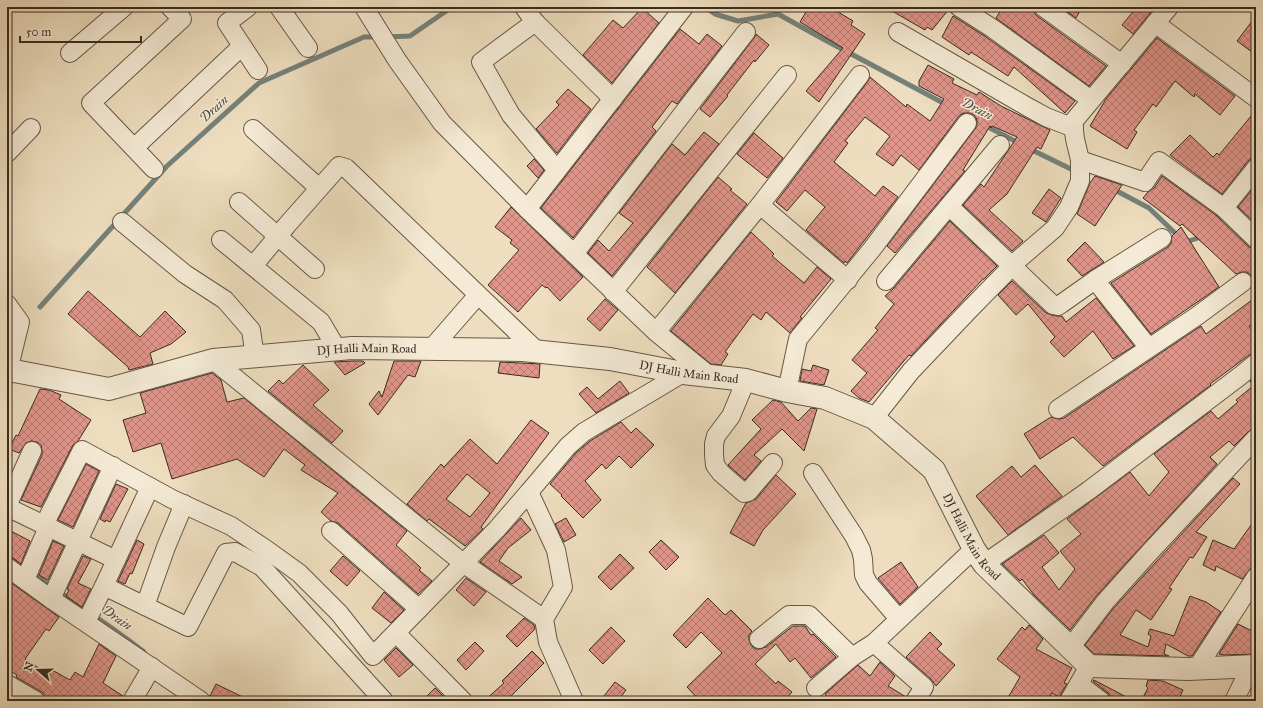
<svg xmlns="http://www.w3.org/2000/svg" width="1263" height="708" viewBox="0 0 1263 708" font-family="'IM FELL Great Primer',serif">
<defs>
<pattern id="building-cross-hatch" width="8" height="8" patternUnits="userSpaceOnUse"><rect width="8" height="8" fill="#e1958b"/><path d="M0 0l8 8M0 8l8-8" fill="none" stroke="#b77a71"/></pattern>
</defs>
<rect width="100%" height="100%" fill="#eedebf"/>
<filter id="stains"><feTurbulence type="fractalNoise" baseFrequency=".005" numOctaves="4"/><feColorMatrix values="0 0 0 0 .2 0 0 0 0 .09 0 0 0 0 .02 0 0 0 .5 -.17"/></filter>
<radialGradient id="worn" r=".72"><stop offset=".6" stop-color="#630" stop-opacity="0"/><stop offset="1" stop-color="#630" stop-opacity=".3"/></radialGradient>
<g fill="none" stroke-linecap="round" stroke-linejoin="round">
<g stroke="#74827b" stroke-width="5">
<path d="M705,7L715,14L738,21L778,14L825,40L947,105"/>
<path d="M386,37L410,36L452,7"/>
<path d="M957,111L1019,143"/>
<path d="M1028,148L1077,172"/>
<path d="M1113,189L1149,208L1176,234L1189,241L1204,236"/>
<path d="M40,307L167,166L259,83L364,37H378"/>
<path d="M7,554C51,589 100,617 144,652"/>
<path d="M204,695L213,701"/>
</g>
</g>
<g fill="url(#building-cross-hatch)" stroke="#3a2c21" fill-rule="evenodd">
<path d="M809,7H830L853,21L851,25L865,34L819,102L806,91L843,48L800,22Z"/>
<path d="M885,7H949V9L932,30L927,27L925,30Z"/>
<path d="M1003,7H1033L1034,12L1037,16L1106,66L1089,86L996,18Z"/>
<path d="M1061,7H1082L1076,18Z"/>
<path d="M1137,7H1155L1133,34L1122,25Z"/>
<path d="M642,8L659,23L612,83L583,55L613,20L623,28Z"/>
<path d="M953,16L986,37L1075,101L1065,113L1014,67L1008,76L971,52L969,55L942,37Z"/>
<path d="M1256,16V55L1237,41Z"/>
<path d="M680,29L699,44L707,34L722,46L677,104L672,101L652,127L656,131L573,238L541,208Z"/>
<path d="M756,34L769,45L755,62L754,60L727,95L728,96L710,117L700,109L754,38Z"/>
<path d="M1157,38L1235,96L1220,115L1195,94L1194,97L1175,81L1156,107L1153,104L1134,130L1137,132L1127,149L1090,126L1106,99Z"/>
<path d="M928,65L954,79L952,83L977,95L979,92L1001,106L1050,130L1041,149L1037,147L1007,194L989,210L1023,241L1012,251L963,205L981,184L984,187L1017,137L992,126L991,128L990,126L963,170L965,171L895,253L887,246L975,129L977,125V119L974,115L969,113H963L959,116L919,170L901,155L893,166L876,154L890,136L865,117L845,141L848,143L834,162L875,196L883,186L898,197L847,263L845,261L844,263L806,230L825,207L805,190L787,211L776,202L868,81L870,77L906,107L907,104L930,121L944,99L919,86V81Z"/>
<path d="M568,89L591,109L557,153L536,129L559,105L556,102Z"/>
<path d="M1256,110V158H1252L1248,161L1222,194L1170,155L1190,135L1213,157L1217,153L1219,155Z"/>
<path d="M704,132L719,144L612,276L588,253L598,240L609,251L633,223L619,213L672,144L685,155Z"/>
<path d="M754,133L783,158L767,178L737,154Z"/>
<path d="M534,159L544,170L538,178L527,166Z"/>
<path d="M1095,176L1122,185L1095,226L1077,214L1090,183Z"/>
<path d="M1162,176L1217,216L1249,247L1256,249V294L1251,289L1253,281L1251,275L1247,272H1242L1236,274L1182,224L1180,226L1143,198L1148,192L1154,188Z"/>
<path d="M718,177L732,189L730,190L747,204L675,293L647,267Z"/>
<path d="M1256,185V224L1238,207Z"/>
<path d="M1049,189L1061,198L1046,222L1032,213Z"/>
<path d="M511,207L583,277L560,301L547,287L546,288L542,285L518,312L488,285L519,250L510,243L512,240L495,227Z"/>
<path d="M950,221L997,266L984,279H983L911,356L909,355L869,402L859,398L851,391L867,373L852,360L878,330L875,328L894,304L885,296L894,288Z"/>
<path d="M1181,227L1219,287L1151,334L1111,283L1168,247L1171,243L1172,236Z"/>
<path d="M751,232L774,254L772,256L804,283L817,267L831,279L800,317L802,318L790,333L766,312L761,320L753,314L725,352L728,354L721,365L711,364L671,331Z"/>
<path d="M1085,242L1104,262L1082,276L1067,260Z"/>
<path d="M1012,281L1046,313L1056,316H1062L1066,322L1096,298L1134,346L1113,359L1093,331L1064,357L1050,342L1055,337L1028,304L1016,315L998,295Z"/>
<path d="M88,291L140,337L165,311L186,332L171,344L150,353L153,364L129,370L128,367L68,314Z"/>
<path d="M1256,297V321L1249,326L1256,335V353L1249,355L1210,384L1211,385L1103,466L1073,437L1040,459L1024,434L1051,417L1058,419L1064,418L1201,326L1206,334Z"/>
<path d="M605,299L618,310L600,331L587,319Z"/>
<path d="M352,361H363L365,363L345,375L334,362Z"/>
<path d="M394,361H421L415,377L408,375L378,415L369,404L379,391L382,397Z"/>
<path d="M500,362L540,364L539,378L498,373Z"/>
<path d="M303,365L329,390L313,405L343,431L332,443L268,391L279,380L283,384Z"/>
<path d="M813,365L829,370L824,385L800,381L802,369L811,371Z"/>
<path d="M212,373L221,380L227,402L244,398L407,531L396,545L421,568L419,570L432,581L418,594L338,523L331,521L321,512L338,493L301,470L305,465L284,449L264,477L237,459L172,479L161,443L133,452L123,420L146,413L140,393Z"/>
<path d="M1256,377V428L1249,431L1234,446L1229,441L1210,457L1217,464L1097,595L1070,630L1034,595L1022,579L1020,581L1002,564L1044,535L1059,553L1042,567L1059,590L1075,569L1060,551L1081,534L1067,519L1130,472L1149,496L1169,472L1154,454L1211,411L1218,419L1238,402L1236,400L1253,386L1250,381Z"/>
<path d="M620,381L629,393L596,413L579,394L587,387L598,399Z"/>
<path d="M40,389L49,390L61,395L59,399L91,420L78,441L73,445L41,507L21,500L42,455V450L41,445L37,442L31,441L26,443L19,453L9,449L16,435L18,436Z"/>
<path d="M773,400L781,402L798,421L811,408L817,409L804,451L782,429L754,455L761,461L745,480L728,465L761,429L752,420Z"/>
<path d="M531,420L549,433L481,527L483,529L465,546L429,519L427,521L407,504L441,464L444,467L470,439L497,464ZM467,474L490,493L470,517L446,499Z"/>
<path d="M621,422L631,433L636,428L654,445L631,468L619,456L606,469L602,464L585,481L601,500L583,518L561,496L562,495L550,484L576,453L590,441Z"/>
<path d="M86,464L99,471L73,527L58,520Z"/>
<path d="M1035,465L1062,496L1008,535L976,496L1012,466L1021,477Z"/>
<path d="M776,475L796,494L763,530L754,546L730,533L746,503L756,499Z"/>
<path d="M1233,478L1240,484L1196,532L1207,537L1193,558L1190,557L1169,588L1172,589L1151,620L1136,610L1120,635L1148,647L1151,636L1148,634L1150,629L1174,636L1190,596L1206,602L1221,612L1192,656H1188L1166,644L1164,654L1169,656L1094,654L1085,645L1113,609Z"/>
<path d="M116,484L128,489L110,522L106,520L105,522L100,519Z"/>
<path d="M521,518L531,530L508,548L499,561L522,577L512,584L480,562Z"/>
<path d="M566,518L576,535L564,542L555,524Z"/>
<path d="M1256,518V567L1251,568L1242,579L1216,566L1215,571L1203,565L1213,540L1234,549Z"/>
<path d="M7,529L30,541L21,564L13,558L7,557Z"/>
<path d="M137,540L144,544L132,574L130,573L125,584L118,581Z"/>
<path d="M661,540L679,557L666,570L649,552Z"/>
<path d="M53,541L64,546L48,580L39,575Z"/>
<path d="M620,554L634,568L611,590L598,577Z"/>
<path d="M83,556L91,559L78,583L91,589L82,607L66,596L69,590L67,589Z"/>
<path d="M343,556L360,571L347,586L330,571Z"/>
<path d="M901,562L918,587L900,604L878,578Z"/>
<path d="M466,578L486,592L474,606L456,590Z"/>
<path d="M7,580L59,617L49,631L46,629L25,659L49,675L52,670L70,680L75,672L83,677L99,644L116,656L103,683L123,696L122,701H46L45,696L42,692L16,677L17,675L7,669Z"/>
<path d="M384,592L404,610L391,623L372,608Z"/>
<path d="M708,598L725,615L731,610L752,631L749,635V640L751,645L755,649H760L766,647L793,626H805L811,635L813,634L836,657L811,678L795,658L790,662L776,644L755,664L776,684L778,681L792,692L784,701H700L687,687L722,653L701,632L686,648L673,635Z"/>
<path d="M524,618L534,625L535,629L517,647L506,636Z"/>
<path d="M1238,624L1256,633V654L1224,655L1219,654Z"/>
<path d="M1029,625L1043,639L1036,649L1072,668L1064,683L1067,684L1059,697L1052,693L1047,701H1006L1020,677L997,659L1022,627L1025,630Z"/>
<path d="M611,627L625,641L603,664L589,650Z"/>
<path d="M930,632L942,644L937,649L955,665L936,686L931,679L906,657Z"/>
<path d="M475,642L484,651L466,670L457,660Z"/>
<path d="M396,648L413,665L399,677L384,660Z"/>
<path d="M532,651L544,663L506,701H484L504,683L502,681Z"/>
<path d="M880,662L895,676L888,686L906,697L905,701H830L825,694L858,665L870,676Z"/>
<path d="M1094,680L1134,701H1111V697L1108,693L1093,681Z"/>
<path d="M1148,680L1163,681L1183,690L1178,701H1141L1148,688L1146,686Z"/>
<path d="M615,682L626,690L618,701H600Z"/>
<path d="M216,684L251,701H221L210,696Z"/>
<path d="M435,688L448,701H422Z"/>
</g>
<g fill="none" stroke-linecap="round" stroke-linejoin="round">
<defs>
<g id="minor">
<path d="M248,7L227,23L258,70"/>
<path d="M279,7L308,48"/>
<path d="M364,7L397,60L442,123L527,209L656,332L711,377"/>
<path d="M524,7L535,22L613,99"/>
<path d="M959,7L992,28L1091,100"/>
<path d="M1043,7L1122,64"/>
<path d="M535,22L481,62L511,115L557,170"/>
<path d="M1155,23L1256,98"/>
<path d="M898,32L1026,106L1046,117L1074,128"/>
<path d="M70,53L124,7"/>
<path d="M253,129L319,188"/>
<path d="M134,148L242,46"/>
<path d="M7,153L31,128"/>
<path d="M1080,160L1145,182L1159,161L1224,208"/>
<path d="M1256,168L1224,208L1256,239"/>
<path d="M154,169L91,103L182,19L170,7"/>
<path d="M239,202L315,269"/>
<path d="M760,205L848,280"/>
<path d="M949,206L1053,305L1058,306L1061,304L1095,280L1162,238"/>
<path d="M527,209L684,7"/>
<path d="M122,222L185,274L225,300L251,330L255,357"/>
<path d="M221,240L321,322L337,349"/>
<path d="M574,254L746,32"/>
<path d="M253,266L287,225L339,166L346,168L537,351"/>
<path d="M1095,280L1149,348"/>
<path d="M886,281L1000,145"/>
<path d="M613,292L787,75"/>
<path d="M7,304L20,322L7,375"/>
<path d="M656,332L760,205L860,75"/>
<path d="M431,349L478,295"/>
<path d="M213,360L463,563L544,619"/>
<path d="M746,380L731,416L716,436L714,444V455L715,465L721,473L744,493L748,492L773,463"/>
<path d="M787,391L798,339L872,249L967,123"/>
<path d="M1058,409L1197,316L1243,282"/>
<path d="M874,418L911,371L970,309L1019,259L1055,228L1069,207L1080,181V160L1075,139L1073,122L1169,7"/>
<path d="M813,473L854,536L861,550L863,559L864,575L868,583L899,619"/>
<path d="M150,487L104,586L188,627L226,553L235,552L262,567L384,701"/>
<path d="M529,492L568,446L584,432L683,373"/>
<path d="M7,506L32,451"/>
<path d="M7,507L116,560"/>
<path d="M331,531L419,609"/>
<path d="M984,564L1088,491L1240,376L1256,363"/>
<path d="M7,567L51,599L201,701"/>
<path d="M25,580L48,527L47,520L49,515L82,450L172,499L231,526L267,550L299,573L339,613L373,656L497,529L529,492L556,550L563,587L544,619L548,642L574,701"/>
<path d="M51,599L113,466"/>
<path d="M145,606L166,547L184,504"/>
<path d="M86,622L104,586"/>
<path d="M396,633L463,701"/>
<path d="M759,639L789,615H809L852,657L816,688"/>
<path d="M874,643L924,687L915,701"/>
<path d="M1070,648L1105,602L1148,554L1256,438"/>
<path d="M852,657L874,643L974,549"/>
<path d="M1197,668L1256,577"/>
<path d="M7,684L36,701"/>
<path d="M1079,684L1101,701"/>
<path d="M132,701L152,667"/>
<path d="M1069,701L1089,666"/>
<path d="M1234,701L1251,666"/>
</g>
<g id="tertiary">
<path id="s1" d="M7,371L9,370L109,389L213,360L352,348L523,350L610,359L683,373L746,380L787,391L825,398L874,418L934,470L974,549L984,564L1089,666L1188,669L1256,666"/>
</g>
</defs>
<use href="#minor" stroke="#675848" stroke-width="20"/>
<use href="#tertiary" stroke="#675848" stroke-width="24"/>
<use href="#minor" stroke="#f4ead5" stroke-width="18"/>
<use href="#tertiary" stroke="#f4ead5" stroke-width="22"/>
</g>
<g text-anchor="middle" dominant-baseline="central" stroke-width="3" stroke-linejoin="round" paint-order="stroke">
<g font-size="12" fill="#3a2c21" stroke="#f4ead5">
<text stroke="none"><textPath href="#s1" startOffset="366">DJ Halli Main Road</textPath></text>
<text stroke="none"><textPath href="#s1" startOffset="690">DJ Halli Main Road</textPath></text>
<text stroke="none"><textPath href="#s1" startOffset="1038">DJ Halli Main Road</textPath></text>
</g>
<g font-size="13" font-style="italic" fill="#525046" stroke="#f4ead5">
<text transform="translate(214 109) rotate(-42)">Drain</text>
<text transform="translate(977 109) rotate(28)">Drain</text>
<text transform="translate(117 618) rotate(35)">Drain</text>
</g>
</g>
<rect width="1263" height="708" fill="none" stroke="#eedebf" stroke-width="24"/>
<rect x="8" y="8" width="1247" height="692" fill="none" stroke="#3a2c21" stroke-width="2"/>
<rect x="12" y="12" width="1239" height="684" fill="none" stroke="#3a2c21"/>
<g transform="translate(38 670) rotate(290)" stroke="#f4ead5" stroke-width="3" paint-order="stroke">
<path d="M0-3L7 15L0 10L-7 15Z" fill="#3a2c21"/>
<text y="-6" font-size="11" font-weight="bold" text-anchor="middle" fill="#3a2c21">N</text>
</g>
<path d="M20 36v6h121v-6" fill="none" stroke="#3a2c21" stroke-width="2"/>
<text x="26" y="36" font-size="12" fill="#3a2c21" stroke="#f4ead5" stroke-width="3" paint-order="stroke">50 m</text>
<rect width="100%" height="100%" filter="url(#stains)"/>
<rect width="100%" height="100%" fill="url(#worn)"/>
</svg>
